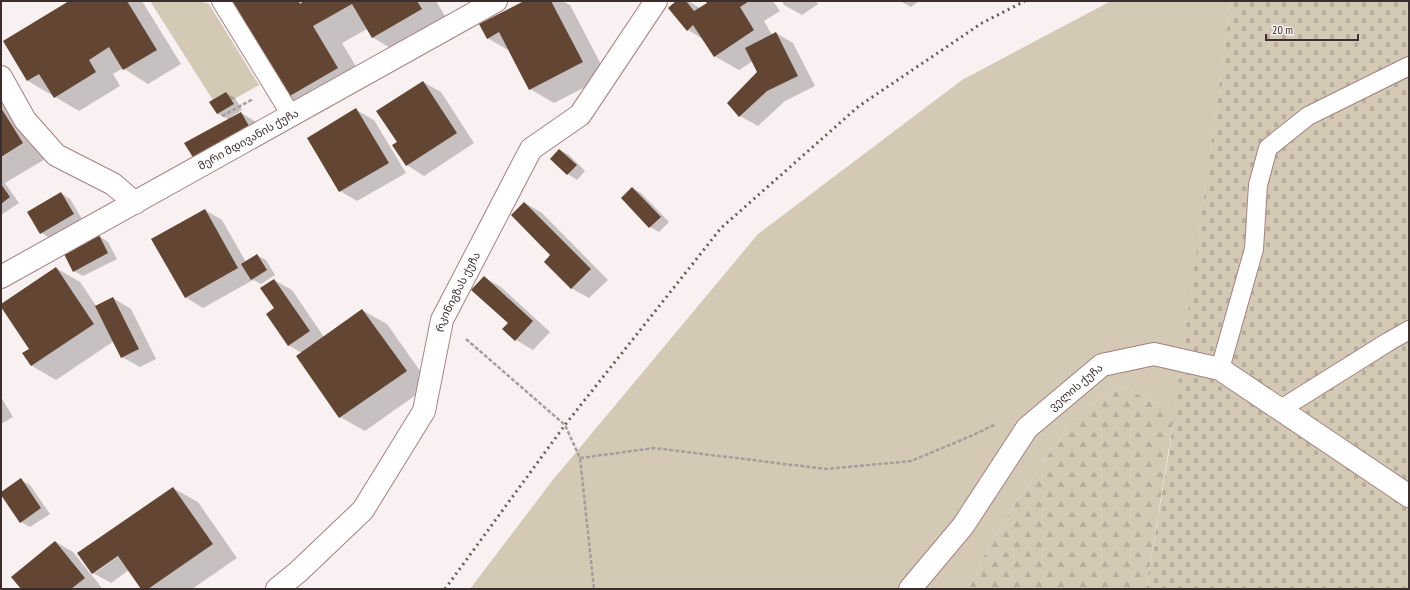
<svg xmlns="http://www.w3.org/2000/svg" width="1410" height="590" viewBox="0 0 1410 590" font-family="'PT Sans Narrow','Noto Sans Georgian',sans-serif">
<defs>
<pattern id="forest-firs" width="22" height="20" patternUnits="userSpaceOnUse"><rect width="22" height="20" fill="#d3c9b4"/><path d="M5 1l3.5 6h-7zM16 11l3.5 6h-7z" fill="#b6ad9b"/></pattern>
<pattern id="cemetery-stones" width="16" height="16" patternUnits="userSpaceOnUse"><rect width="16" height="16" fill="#d3c9b4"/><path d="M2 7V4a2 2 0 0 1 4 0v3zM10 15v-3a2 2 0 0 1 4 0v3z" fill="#b6ad9b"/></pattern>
</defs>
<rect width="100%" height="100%" fill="#f9f1f1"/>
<g fill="#d3c9b4">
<path d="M150,1H199L209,4L259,85L218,108Z"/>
<path d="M1111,1H1231L1175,411L1120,386L1077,412L992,539L969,589H470L552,481L758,234L962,80Z"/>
</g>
<path fill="url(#forest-firs)" d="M1120,386L1175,411L1146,589H969L992,539L1077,412Z"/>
<path fill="url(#cemetery-stones)" d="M1231,1H1409V589H1146L1169,452Z"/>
<g fill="#0003" fill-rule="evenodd">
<path d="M71,1H142L181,64L148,84L123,68L113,74L120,86L79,111L28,81Z"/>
<path d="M232,1H436L451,26L402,55L372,37L367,29L342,43L367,85L318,114L288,97Z"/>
<path d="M526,1H562L570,5L607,76L554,103L530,89L510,51L487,38Z"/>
<path d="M677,1H688L700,8L709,3L707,1H773L780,11L764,21L772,35L776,33L793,43L815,86L785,101L758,126L740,116L758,72L753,61L739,70L714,56L703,39L688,30L669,8Z"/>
<path d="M782,1H816L818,4L802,15L784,5Z"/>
<path d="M900,1H919L911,7Z"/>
<path d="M1,82L47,158L5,183L19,203L1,215Z"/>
<path d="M423,82L441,92L474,143L424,176L407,165L398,143Z"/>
<path d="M226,93L235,98L242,110L231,117L232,118L241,113L258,123L267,139L218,114L211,102Z"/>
<path d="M356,110L374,120L406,173L357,201L340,191Z"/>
<path d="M560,150L569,155L585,171L577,180L568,174L551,159Z"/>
<path d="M632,188L641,193L669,222L659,232L650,227Z"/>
<path d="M61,193L70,199L82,219L50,238L41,233Z"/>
<path d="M525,203L542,213L608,280L589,298L571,288L551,255Z"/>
<path d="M205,210L222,220L246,262L257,255L266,260L275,275L261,284L253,280L203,308L185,297Z"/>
<path d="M99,236L108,242L117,259L83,276L74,271Z"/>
<path d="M56,268L80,282L97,307L113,298L131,309L156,359L140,367L122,357L114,341L56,380L32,366L24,354L30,349L1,305Z"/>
<path d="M484,277L501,287L550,332L533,350L516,340L509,323Z"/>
<path d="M274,280L292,290L324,337L362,310L387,324L430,385L365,431L340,417L302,353L288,345Z"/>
<path d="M1,397L13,417L1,424Z"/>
<path d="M21,480L30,485L50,514L30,527L21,522Z"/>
<path d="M173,488L198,502L237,558L192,589H142L129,570L111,583L93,573L79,553ZM119,554V556L96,572L95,571Z"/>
<path d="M56,542L73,552L102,588L22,589Z"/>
</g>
<g fill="#624533">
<path d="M69,1H127L157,50L123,70L109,47L89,60L96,72L54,98L39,74L27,81L3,41Z"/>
<path d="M231,1H298L300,4L304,1H417L422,9L372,38L352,4L313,26L338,68L288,97Z"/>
<path d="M524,1H551L583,62L529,90L499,32L487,39L479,24Z"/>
<path d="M676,1H686L694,11L707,3L706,1H749L740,7L754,30L714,57L693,25L687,31L668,8Z"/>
<path d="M776,32L798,76L767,91L739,117L727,103L757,72L745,48Z"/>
<path d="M423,81L457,133L406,166L392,145L397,142L376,111Z"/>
<path d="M226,92L234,104L217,114L209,102Z"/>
<path d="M1,108L23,143L1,157Z"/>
<path d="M356,108L389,163L339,192L307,138Z"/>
<path d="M241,112L250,128L194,159L184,143Z"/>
<path d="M559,149L577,165L567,175L550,159Z"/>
<path d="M1,184L10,197L1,204Z"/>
<path d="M632,187L661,217L649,228L621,198Z"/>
<path d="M61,192L74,214L40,234L27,212Z"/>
<path d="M524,202L591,269L571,289L544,262L550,255L511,215Z"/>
<path d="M205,209L238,268L185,298L151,239Z"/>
<path d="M99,235L108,253L73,272L64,254Z"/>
<path d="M257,254L267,270L251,280L241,264Z"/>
<path d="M56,267L94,324L31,366L22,353L29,349L1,307V304Z"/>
<path d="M484,276L533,321L515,341L502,329L508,323L471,290Z"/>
<path d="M274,279L310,331L288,346L266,314L274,308L260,288Z"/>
<path d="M113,297L139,349L121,358L95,306Z"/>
<path d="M362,309L407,371L339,418L296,356Z"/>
<path d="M21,478L41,508L20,523L1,495V492Z"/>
<path d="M173,487L213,544L148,589H141L118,556L92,574L77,553Z"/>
<path d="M55,541L85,578L71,589H21L11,577Z"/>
</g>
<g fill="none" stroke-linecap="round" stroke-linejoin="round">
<defs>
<g id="service">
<path d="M221,1L291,115"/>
<path d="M1220,369L1254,249L1258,185L1268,148L1308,116L1409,66"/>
<path d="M1281,409L1388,342L1409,330"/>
</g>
<g id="minor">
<path d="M1,77L25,120L56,155L113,184L135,203"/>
<path id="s1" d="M1,277L496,1"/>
<path id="s2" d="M277,589L298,572L363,510L424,411L442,320L531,149L580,115L656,1"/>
<path id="s3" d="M910,589L963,526L1027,428L1102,365L1154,354L1220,369L1409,496"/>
</g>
</defs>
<use href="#service" stroke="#a48180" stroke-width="20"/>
<use href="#minor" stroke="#a48180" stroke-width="24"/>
<g stroke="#a79d9c" stroke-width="2.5" stroke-dasharray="4 2" stroke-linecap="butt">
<path d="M222,116L253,99"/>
<path d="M466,339L565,425L580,458L594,589"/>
<path d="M580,458L654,448L826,469L911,461L971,436L996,424"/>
</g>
<use href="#service" stroke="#fff" stroke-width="18"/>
<use href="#minor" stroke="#fff" stroke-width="22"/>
<path stroke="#685b5a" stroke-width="3" stroke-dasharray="2 4" stroke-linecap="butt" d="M445,589L565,425L721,228L859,106L982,23L1025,1"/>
</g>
<g text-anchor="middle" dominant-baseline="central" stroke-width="4" stroke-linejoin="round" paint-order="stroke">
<g font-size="11" fill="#3c2e2d" stroke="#f9f1f1">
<text stroke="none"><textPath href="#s1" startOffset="283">მერი მდივანის ქუჩა</textPath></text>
<text stroke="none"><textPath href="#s2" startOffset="358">რკინიგზას ქუჩა</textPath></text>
<text stroke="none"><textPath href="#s3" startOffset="263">ველის ქუჩა</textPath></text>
</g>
</g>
<rect width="1410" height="590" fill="none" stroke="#3c2e2d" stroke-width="4"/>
<path d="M1266 34v6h92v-6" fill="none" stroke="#3c2e2d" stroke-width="2"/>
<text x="1272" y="34" font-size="12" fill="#3c2e2d" stroke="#f9f1f1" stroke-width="3" paint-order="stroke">20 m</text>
</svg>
